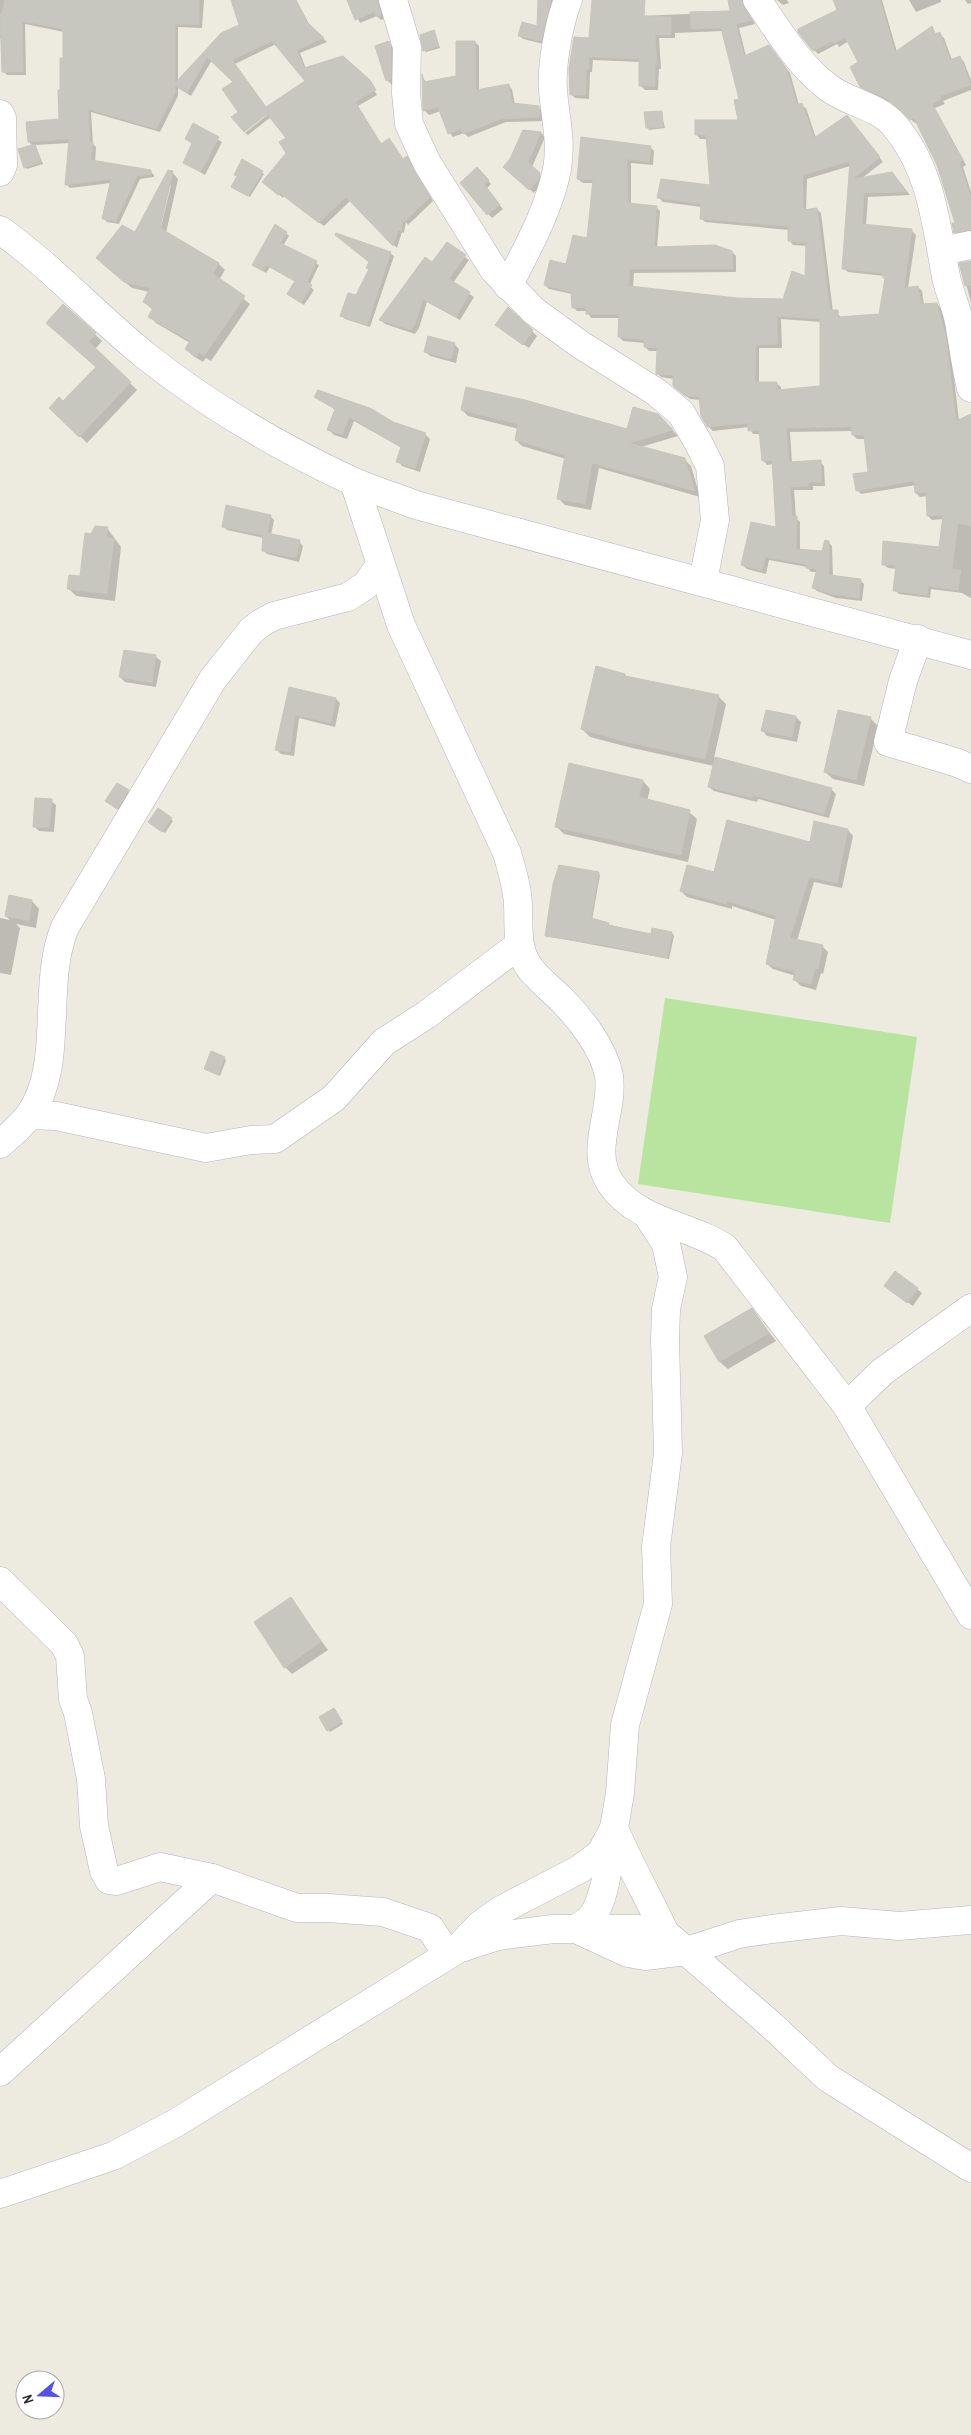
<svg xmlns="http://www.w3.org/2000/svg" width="971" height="2435" viewBox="0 0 971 2435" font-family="'Archivo Narrow',sans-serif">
<rect width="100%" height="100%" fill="#edeae0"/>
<path fill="#b8e49f" d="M665,998L917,1037L890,1223L638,1184Z"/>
<g fill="#0003" fill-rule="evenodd">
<path d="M0,0H204L202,28L178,27V82L203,55L209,59L240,26L254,0H296L311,28L327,42L300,53L306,69L369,81L377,95L358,106L382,145L404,160L407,158L410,161L433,201L408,225L406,222L404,233L402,232L397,248L351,200L324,226L284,196L283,198L268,185L287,153L288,138L271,117L248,135L245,133L272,111L240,112L235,82L212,60L191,96L178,88V96L160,132L91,112L93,144L96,147L95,162L150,171L154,175V177L140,179L119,224L107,222L103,218L111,183L70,188L66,184L70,143L35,145L43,164L27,169L25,167L33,146L29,142L61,120L64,32L25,24L26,75H7L3,71V39H0ZM276,44L307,81L266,108L235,64Z"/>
<path d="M349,0H381L384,19L381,20L377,16L360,23Z"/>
<path d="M540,0H557L544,44L523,39L520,36L539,27Z"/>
<path d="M593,0H615L617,17L732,12L729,0H746L745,7L755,24L739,28L746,56L773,51L790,73L799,105L806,108L816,138L849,120L883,162L862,178H896L910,195L868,197L866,226L911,230L916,235L908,288L918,287L922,291L924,305L937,304L941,308L950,343L959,421L971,416V598L962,593L931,589L930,598L899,594L895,590L897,569L888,568L883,564L940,548L944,519L932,520L928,516L927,496L920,497L916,493V485L861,494L857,490L869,473L866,439H857L853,435V431L790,432L792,463L820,462L824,466L825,486H813V490H794L796,518L800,522V551L823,552L828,542L832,546L833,577L860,580L864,584L862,601L836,598L817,591L813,587L817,572H811L807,567L769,560L766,574L747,569L742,565L777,529L774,464L767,465L763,460L761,434H753L749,427L713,431L708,426L701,400L690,399L678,390L674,379L661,377L657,373L658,351H649L645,347V343L623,341L619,337L620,318H591L587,311H577L573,307L572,294L549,289L545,285L567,265L588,240L594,183H583L578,179L650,147L654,151L653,165L631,163V205L656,207L660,211L657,248L732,252L736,256V272L634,273L633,288L737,299L783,301L806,278L807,246L793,245L789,240V230L705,222L701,218L702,207L663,202L659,198L711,186L707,139H700L696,134L739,122L740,100L723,31L675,33V38H659L661,69H659L658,90H645L641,86V62L593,60L592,72H590L589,99L575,98L571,94L590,39ZM850,166L843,268L848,272L884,276L886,279L880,315L841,318L837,312H833L821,213L817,209L806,210L807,179ZM781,319L821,322V387L781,391V387L776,383H759V348H782Z"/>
<path d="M777,0H787L789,3L783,5Z"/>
<path d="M838,0H882L897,52L932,28L937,35L940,34L944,38L952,60L960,57L964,62L971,80V90L943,101L945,104L935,108L966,165L963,167L971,192V234L959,236L955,232L956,224L938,164L918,122L915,123L894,104L866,91L861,86L860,63L849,41L839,47L837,44L818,54L814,50L839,10Z"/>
<path d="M909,0H941V2L916,12Z"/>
<path d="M965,0H971V3L968,4Z"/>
<path d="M434,32L440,48L426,52L424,50Z"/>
<path d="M475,42L479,46V91L508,85L512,89L515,105L538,107L542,111L544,121L506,122L468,137L464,133L453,137L450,133L441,111L429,115L425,111L423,78L427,83L457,77Z"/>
<path d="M389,43L393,48L395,84L392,85L387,80Z"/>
<path d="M661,112L665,128L649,130L647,127Z"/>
<path d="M193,125L222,142L205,175L185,163L193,144L186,139Z"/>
<path d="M524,131L541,133L545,137L532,167L543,178L542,184L534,193L509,171L511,160Z"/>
<path d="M477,169L491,184L486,189L503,209L492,218L461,183Z"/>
<path d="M172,172L178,179L166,233L219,264L225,270L219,280L250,304L211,361L206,358L203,362L192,355L186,349L190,343L156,323L150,316L153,310L144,302L149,292L132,288L104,265L136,233ZM171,185L159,235L157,234L167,189Z"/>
<path d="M262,172L264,174L250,197L234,189L238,177L235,174Z"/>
<path d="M286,233L289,236L283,246L319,265L309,286L314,290L304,305L292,297L296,282L270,267L266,273L257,267Z"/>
<path d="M447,243L469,260L453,283L474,297L460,320L427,302L419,328L415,334L385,324L381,320L432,264Z"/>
<path d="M390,253L394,256L370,327L345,319L342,316L356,297L370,270L367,268L371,263Z"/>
<path d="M971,261V303L961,264Z"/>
<path d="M63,305L102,341L95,349L137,390L87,443L51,408L63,403L97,367Z"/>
<path d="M508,309L537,336L529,348L502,330Z"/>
<path d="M454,344L459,349L456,363L430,356L426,352Z"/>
<path d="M316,397L425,434L430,439L420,472L402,466L398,461L402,448L354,421L347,439L334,435L329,430L336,410Z"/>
<path d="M462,410L628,431L658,415L678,436L641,447L684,459L691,466L700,497L599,468L591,510L565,505L558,498L566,459L522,446L516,440L519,429L468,416Z"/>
<path d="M270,516L274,520L271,535L299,542L303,546L299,562L267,554L263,550L264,538L227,530L223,526Z"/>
<path d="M107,528L121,547L115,601L76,596L68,588L81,578L91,536Z"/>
<path d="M156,657L161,661L156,687L125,682L120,677Z"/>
<path d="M625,675L627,678L718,696L726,704L714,758L831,789L836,794L829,818L758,799L757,802L714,791L709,787L714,766L632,748L590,737L582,729Z"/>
<path d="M290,689L336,699L340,703L335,727L299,718L294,756L281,754L277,750Z"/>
<path d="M796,717L801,722L797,742L767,736L763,731Z"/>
<path d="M870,718L878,726L864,786L833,779L825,772Z"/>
<path d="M643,781L650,789L647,801L689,812L697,819L688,862L564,834L557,827Z"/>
<path d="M128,791L130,793L120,810L109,803Z"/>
<path d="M51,801L56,805L54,832L39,831L34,826Z"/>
<path d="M158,810L173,821L165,833L152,824Z"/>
<path d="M848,830L853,836L842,888L814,882L797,941L822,946L828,952L823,974L821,973L816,990L801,986L795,980L796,976L773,969L767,964L776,920L732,906V909L687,897L681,891L715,874Z"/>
<path d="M598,873L600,875L592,920L652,936L653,929L672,933L674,936L669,959L547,936Z"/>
<path d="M32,901L39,909L36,928L16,924L20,928L11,975L0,973V918L10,920L6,916Z"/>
<path d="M224,1058L226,1060L220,1076L205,1069Z"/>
<path d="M917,1289L922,1293L913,1306L890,1290Z"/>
<path d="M752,1310L776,1341L728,1369L720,1362L706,1336Z"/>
<path d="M291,1599L328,1650L292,1674L285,1667Z"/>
<path d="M336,1712L343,1724L330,1732L328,1730Z"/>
</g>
<g fill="#c8c7bf" stroke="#c8c6ba" fill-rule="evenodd">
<path d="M5,0H199V25L175,24V83L203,53L205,55L203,53L221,33L239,25L231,0H296L308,23L324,38L297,50L304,68L343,56L370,80L376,90L355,102L381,144L389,138L403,159L407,156L430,197L404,222L403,220L401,231L398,230L393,246L346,197L319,223L280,193L278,195L262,182L286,153L279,142L286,138L267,114L244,132L231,117L238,112L222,89L233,82L207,57L187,93L175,85V92L156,129L88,109L90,142H93L91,160L151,170V174L137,176L116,221L102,219L111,179L65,185L69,139L28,142L26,122L59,119L58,90H60V58H63V29L22,21L23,72H2L0,14H2ZM272,41L305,81L266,107L232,60Z"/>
<path d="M347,0H378L381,15L377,17L374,12L355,20Z"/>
<path d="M538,0H551L541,41L518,36L522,22L537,26Z"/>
<path d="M592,0H645L644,16L671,17V35H655L657,65H655V86H639V59L589,57V69H586V95H570L569,68L574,37L589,38Z"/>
<path d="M728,0H742L744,8L752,20L736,24L744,56L769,45L786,68L797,105L802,103L814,138L847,115L880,157L853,179L892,172L907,192L864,193L862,224L912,229L904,288L918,286L921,304L937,303L946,338L956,421L971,414V526L958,523L952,569L961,570L958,590L928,586L927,595L893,591L896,565H882L883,541L939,547L943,515L927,516L926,492L915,493L914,481L856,491L853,474L868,472L864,435H852L851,427L786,428L789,462L821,460L822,482H809V486L790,487L792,516H797L796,549L822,551L825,540L829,541V575L861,579L859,598L831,594L812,588L817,569L806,568V564L765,557L762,571L741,565L751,522L776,527L772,460L762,461L759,430L748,431V423L707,427L701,416L699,397L685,396L673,386V375L656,374L657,348L644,347V340L618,337L619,314H586V307L572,308L571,292L544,285L550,260L566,264L573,235L587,238L593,180L577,179L581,137L651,146L649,162L627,159L628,203L657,206L654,247L715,245L732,251L733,269H630L629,286L737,298L783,299L792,271L805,276L806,243L788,241V226L700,219L701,204L657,198L661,179L710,185L706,135H695V120H738L734,100L739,99L721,28L691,29L690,12L730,11ZM850,161L842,269L883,273V278H885L879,314L838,317V310H830L817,208L803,210V175ZM777,316L820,319V386L777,390V382H755L756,345L778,344Z"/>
<path d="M833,0H880L895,52L932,26L935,34L940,32L950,60L960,56L971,85L940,96L941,99L932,104L963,160L959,162L971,198V230L954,233L952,223H955L937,165L914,118L910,120L889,100L860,87L850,67L858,62L845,37L834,43L833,41L813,51L798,32V29L837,10Z"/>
<path d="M434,30L439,46L423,51L420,35Z"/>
<path d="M389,41L391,49V79L386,81L375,46Z"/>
<path d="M456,41H475L476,90L509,84L512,103L539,106L540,117L501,119L463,134L461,129L448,134L438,107L423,111L422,74L424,82L456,76Z"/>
<path d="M662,111L663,127L646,128L644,112Z"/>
<path d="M193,123L219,137L201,172L183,163L192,143L185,139Z"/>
<path d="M523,130L541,132L528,162L540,173L538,180L529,190L503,167L510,159Z"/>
<path d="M35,144L41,162L24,168L18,149Z"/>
<path d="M242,159L263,171L248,196L231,187L237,176L234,175Z"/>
<path d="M477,167L489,180L484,184L500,205L487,215L460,183Z"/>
<path d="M168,170L173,171L160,228L219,263L213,274L245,296L204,356L199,352L196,357L185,349L190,341L148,317L153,308L143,302L150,288L124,282L96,258L122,225L135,232Z"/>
<path d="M275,224L287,232L280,243L317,261L307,282L312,285L301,303L287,294L295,281L266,265L263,271L252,265Z"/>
<path d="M336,233L391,252L367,325L340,316L348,293L356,295L369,269L366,268L369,262L335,235Z"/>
<path d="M447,242L466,255L449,279L470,292L456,317L423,299L415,324L411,330L379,320L425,257L432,262Z"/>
<path d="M971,261V285L965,286L959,263Z"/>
<path d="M63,304L96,333L89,342L131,382L79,437L49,408L59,397L63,401L96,367L46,323Z"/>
<path d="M508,307L533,330L523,345L495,325Z"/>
<path d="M428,336L455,343L451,359L424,352Z"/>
<path d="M466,387L525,400L627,429L633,407L658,414L673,430L629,443L685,458L695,491L592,463L585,504L557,499L565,455L515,440L518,424L461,410Z"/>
<path d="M318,390L372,409L393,422L426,433L415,468L396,462L401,447L349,417L342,435L327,430L335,409L314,397Z"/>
<path d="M226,505L271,515L267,533L300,540L296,558L262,551L263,535L222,527Z"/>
<path d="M95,526L108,527L106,537L114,539L107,594L67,589L69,575L80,576L85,533L91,534Z"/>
<path d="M124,650L156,655L152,683L119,677Z"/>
<path d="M596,666L625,674V676L719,695L705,759L623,741L581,729Z"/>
<path d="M289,687L336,698L331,723L295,715L290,752L275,750Z"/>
<path d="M766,710L796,716L792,737L761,731Z"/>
<path d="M838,710L871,717L856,780L824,772Z"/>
<path d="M715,757L832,788L824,814L753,795V798L708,787Z"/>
<path d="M569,763L643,780L639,797L690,810L681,855L555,827Z"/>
<path d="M117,783L129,790L117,809L105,801Z"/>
<path d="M35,798L52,799L49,828L33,827Z"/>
<path d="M158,808L172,818L162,832L148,822Z"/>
<path d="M727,820L810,842L814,821L848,829L837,883L809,877L790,938L823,945L818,969L815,968L811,984L793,980L795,972L766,964L776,916L727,901L726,904L680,891L687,865L714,872Z"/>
<path d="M559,865L599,872L591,918L609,923L608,925L651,934L652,928L672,932L667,958L604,945L545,936L553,884Z"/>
<path d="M9,895L32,900L29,921L5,916Z"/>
<path d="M211,1051L225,1057L218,1075L204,1069Z"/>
<path d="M895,1271L918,1288L907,1303L884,1286Z"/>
<path d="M752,1308L769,1333L719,1362L704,1336Z"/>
<path d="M291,1597L321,1642L284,1668L254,1622Z"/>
<path d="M334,1708L342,1721L327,1731L319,1717Z"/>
</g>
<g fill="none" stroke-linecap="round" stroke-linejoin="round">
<defs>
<g id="minor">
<path d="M393,0L407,47L406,93L409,124L427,163L494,270L534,311L581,345L656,392L681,413L698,442L710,466L715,520L703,581"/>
<path d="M757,0C779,31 798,65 829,88C849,103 878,106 894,125C931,168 936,223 946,277C949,291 955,304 958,317C963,341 965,365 971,388"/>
<path d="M0,114L2,118L3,165L0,172"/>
<path d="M0,230C52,267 96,316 146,356C209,406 279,447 352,481C373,490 395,497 416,505L971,655"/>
<path d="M942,251L971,245"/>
<path d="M508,286C527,249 549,210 557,169C562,141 555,117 553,90C551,65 559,23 568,0"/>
<path d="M354,482L401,625L507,853C512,870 517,887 518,904C519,925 516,945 527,964C536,978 550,988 561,999C581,1019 604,1049 609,1076C614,1112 588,1151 611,1184C638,1223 689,1224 725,1248L847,1406L971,1615"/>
<path d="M918,639L903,681L888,742L958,763L971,769"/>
<path d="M30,1115L56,1116L206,1148L251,1140L275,1139L334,1098L384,1042L426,1015L519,945"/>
<path d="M0,1144C10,1135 23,1125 30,1114C65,1064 41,985 65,927L213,679L251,631L261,623L274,616L348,597L366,585L380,565"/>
<path d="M847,1406L882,1372L971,1308"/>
<path d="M0,1581L64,1644L70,1656L73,1699L78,1713L91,1779L94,1826L104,1871L109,1880L117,1881L160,1867L212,1878L297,1908H328L383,1912L430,1928L447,1954"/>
<path d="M614,1828C629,1864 649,1898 665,1933"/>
<path d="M613,1837C609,1859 605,1905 589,1920C585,1923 580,1926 576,1929L628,1953L645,1956L687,1951L739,1934L772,1929L841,1921L899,1926L971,1920"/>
<path d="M462,1944L480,1925L501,1910L580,1869L601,1853L614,1828L620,1793L625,1725L658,1604L656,1547L668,1453L665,1340L666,1309L673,1277L666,1244L648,1216"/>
<path d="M0,2072L212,1878"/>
<path d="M0,2194L113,2156L174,2124L458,1949L498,1936L553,1929H639L665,1933L769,2023L828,2078L971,2168"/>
</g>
</defs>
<use href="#minor" stroke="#b4b4be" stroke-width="29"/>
<use href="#minor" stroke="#fff" stroke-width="28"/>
</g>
<g transform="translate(40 2395) rotate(251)"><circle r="24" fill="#ffffff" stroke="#ababab"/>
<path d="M0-4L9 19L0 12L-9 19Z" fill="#5450ea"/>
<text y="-8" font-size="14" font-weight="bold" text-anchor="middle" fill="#2c2c2c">N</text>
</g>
</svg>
